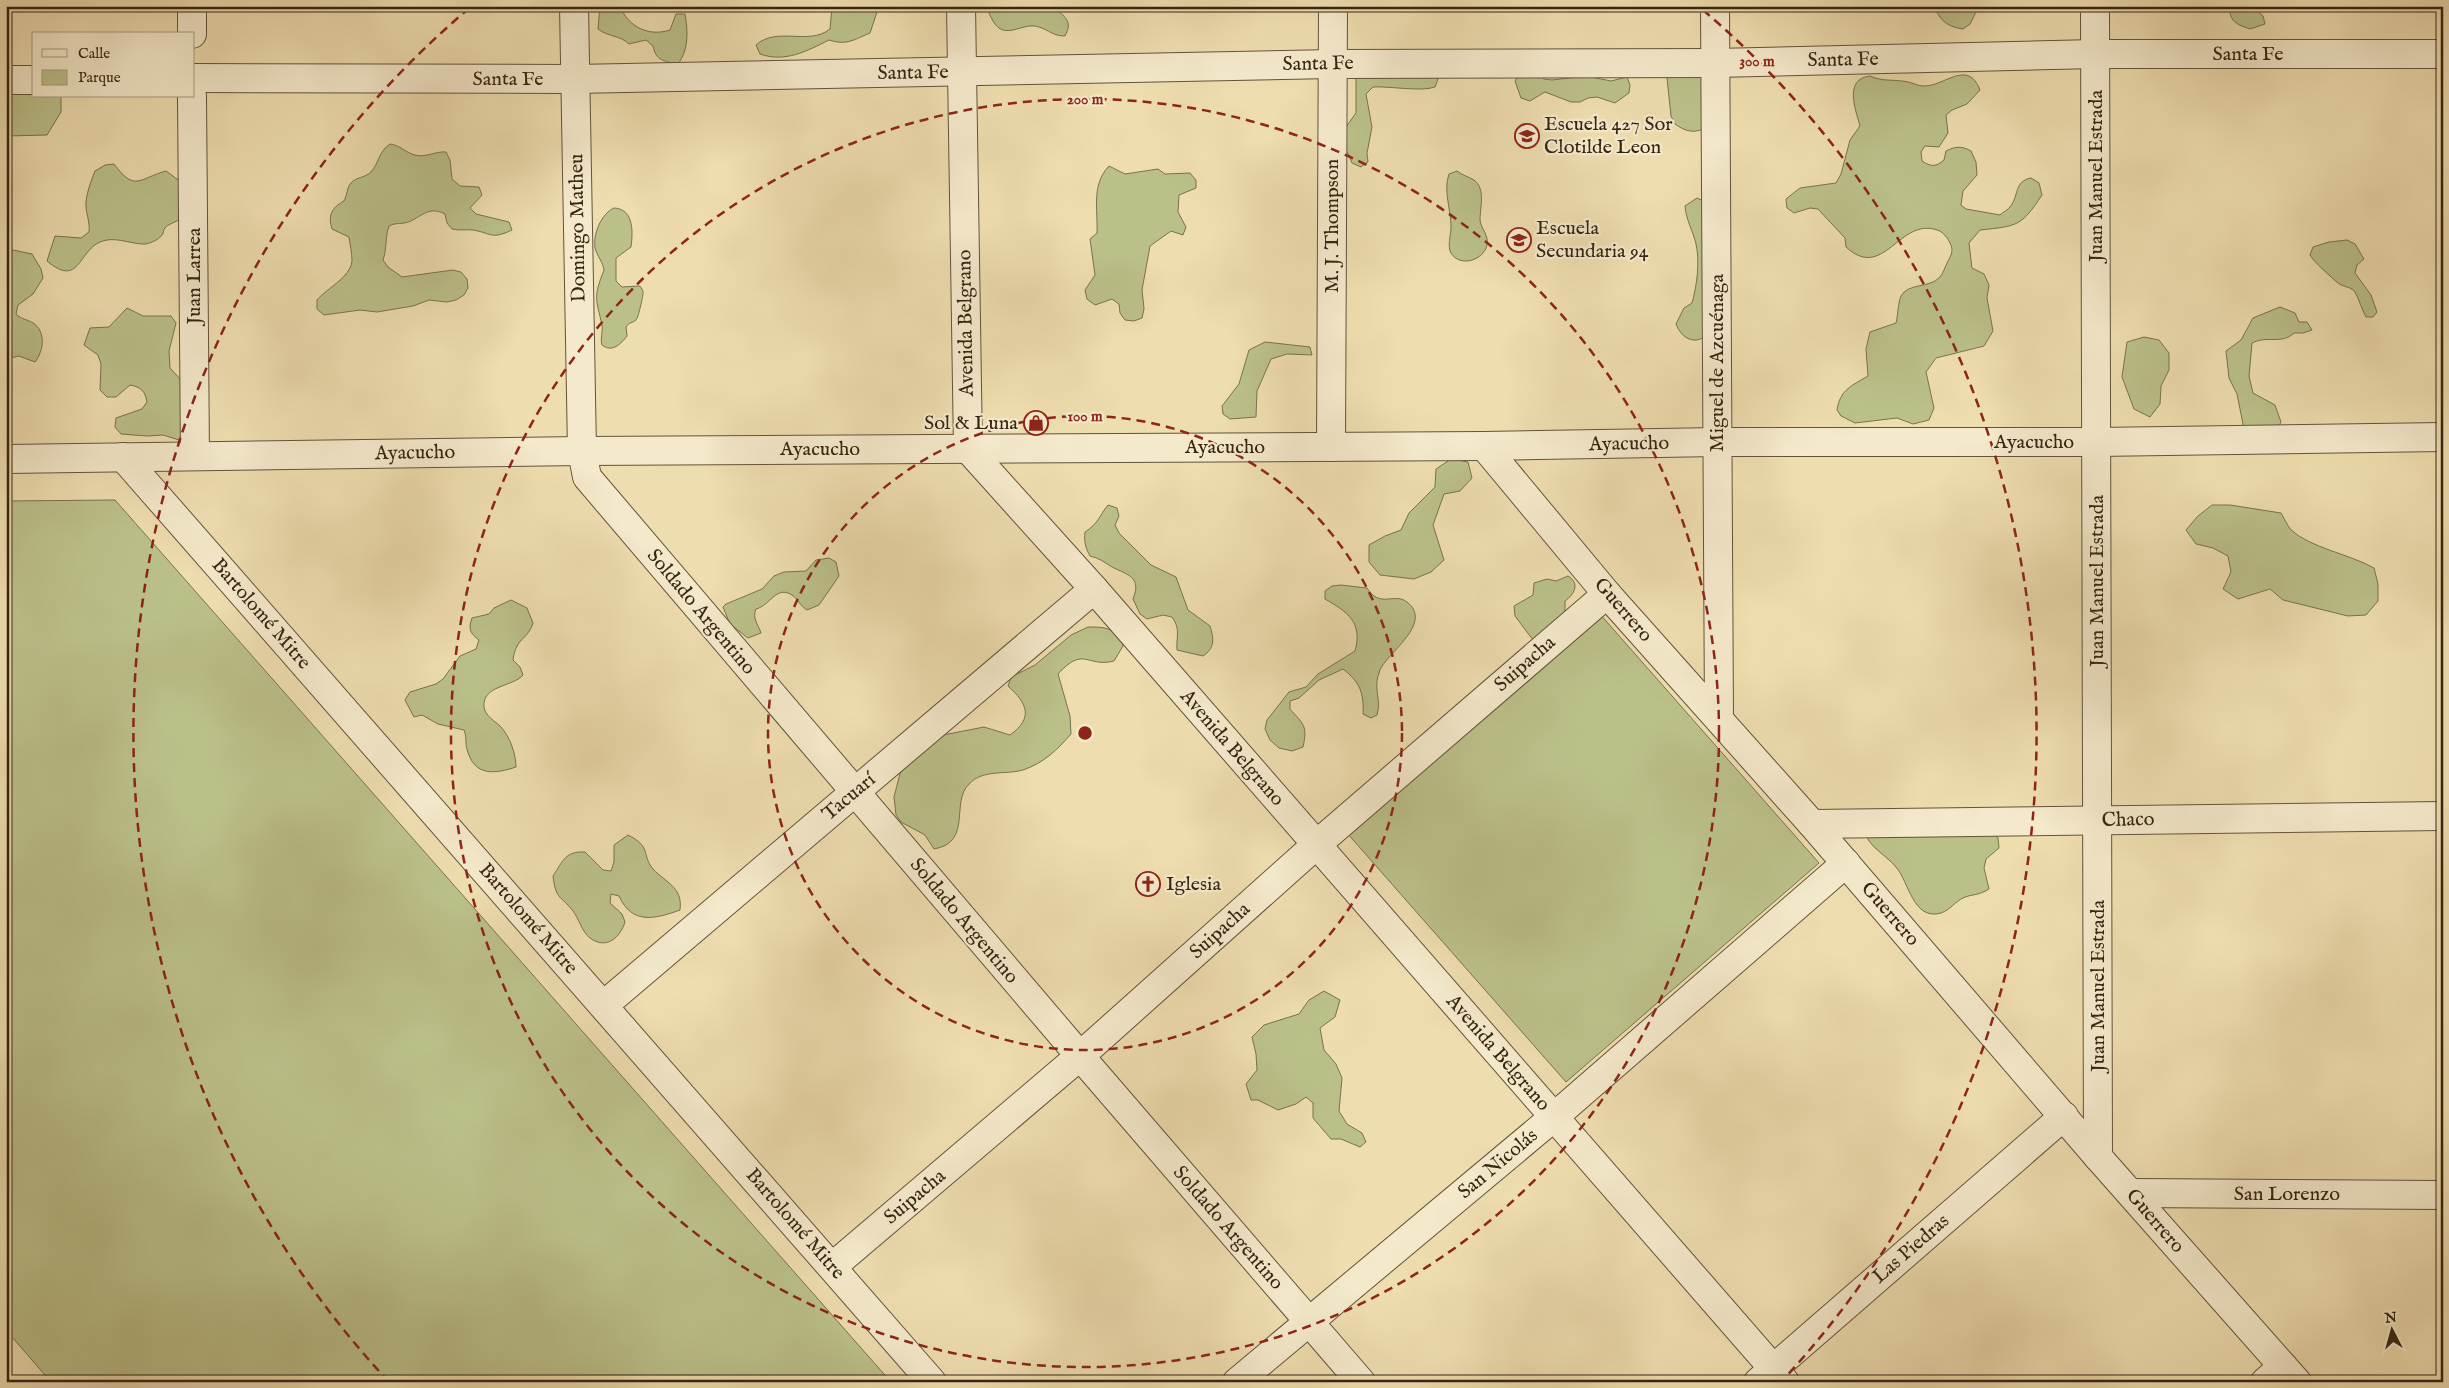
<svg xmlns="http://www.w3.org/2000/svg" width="2449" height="1388" viewBox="0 0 2449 1388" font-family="'IM FELL English',serif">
<rect width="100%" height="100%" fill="#eeddaf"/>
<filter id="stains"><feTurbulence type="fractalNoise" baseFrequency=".004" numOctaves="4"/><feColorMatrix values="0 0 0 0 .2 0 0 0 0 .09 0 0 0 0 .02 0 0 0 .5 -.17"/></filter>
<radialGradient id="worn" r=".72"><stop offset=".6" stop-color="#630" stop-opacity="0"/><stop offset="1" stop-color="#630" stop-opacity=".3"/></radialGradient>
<g fill="#bbc089" stroke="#78724e">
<path d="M600,6H620C628,27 649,37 670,30L676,14H685C688,31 689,49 678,64C664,61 656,61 653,46L646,40L629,44C620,35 608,37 598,29Z"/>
<path d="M832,6H879L870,33C855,39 847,46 829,40C807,51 785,63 760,54L756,45C777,26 809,46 830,29Z"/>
<path d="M988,6H1055C1063,18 1074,19 1065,36C1053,36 1049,30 1039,27C1023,21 1005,42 993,21C990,16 988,12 988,6Z"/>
<path d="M1934,6H1978V8L1970,24L1963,29C1948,27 1940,21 1934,6Z"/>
<path d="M2229,6H2255L2256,10L2263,16L2265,24L2250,29C2236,24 2230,22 2229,6Z"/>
<path d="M1673,72L1704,76L1707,127C1695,134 1686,132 1675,124L1671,116L1667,78Z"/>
<path d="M1434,73L1438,79L1435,87C1421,92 1390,86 1373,87L1366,94L1372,127L1367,153L1368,162L1361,167L1352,163L1345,147L1346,127L1356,113V77Z"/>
<path d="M1537,73L1544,79L1552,80L1586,76L1611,81L1627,77L1630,85L1629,93L1615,103L1597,97L1588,98L1580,102H1571L1545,92L1530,101L1521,98L1515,81L1519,74Z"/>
<path d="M1870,76C1883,82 1895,79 1908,82C1913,83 1919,86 1923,86C1944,87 1968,58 1980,90L1967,104L1952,110L1946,115L1948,133L1939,147L1925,146L1921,152L1922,161C1931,167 1936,167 1944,160L1946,151C1956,146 1962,146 1971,151L1976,162L1977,175L1963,191L1961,205L1966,209L2000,215C2003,212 2008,210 2010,207C2019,196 2014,181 2031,178L2039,183L2042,195C2021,227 2017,226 1980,230L1969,243L1972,268L1984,274L1989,285L1987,298L1993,331L1984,346L1936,358L1926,372L1934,408L1929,420L1913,424L1897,418L1855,423L1841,416L1837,410C1840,390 1851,386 1868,376L1866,349L1870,332L1896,323C1898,315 1898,303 1901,296C1908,283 1929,288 1939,278C1943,274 1945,267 1948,261C1951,256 1954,250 1950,243C1948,238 1942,231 1937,230C1899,217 1884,282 1846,247L1845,238L1818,209L1810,208L1794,213L1787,208L1786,199L1800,188L1836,183L1841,174L1850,140L1860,126C1855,108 1844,79 1870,76Z"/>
<path d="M34,83V96H61V112L47,135L6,136V85Z"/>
<path d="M390,144C400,145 406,153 415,155C425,158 436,151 446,152L450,160L452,179L460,186L479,187L482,195L470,208L476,214L509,222L512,230C491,240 491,233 473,230C466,229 459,231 452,229L447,223L445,214C426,204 419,221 404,223C397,224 395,223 389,226C385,237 387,249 383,260L388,267L402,277L453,270L461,272L467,279L468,288L464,295L456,300L447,302L429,300L413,306L377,312L360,310L324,315L317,309V300C327,288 350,278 352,261C352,253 350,244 349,237L332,229C328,216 331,208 344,201C347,196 347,187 351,183C356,177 365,178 371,172C379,163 379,151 390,144Z"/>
<path d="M114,164C135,192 138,179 166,171L181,182V218C177,222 168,224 165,228C163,230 164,233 162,235C159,240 147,245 142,244C128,243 113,236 100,242C78,252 79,288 47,261L55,236L81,238L89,232C90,222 87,217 86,207C85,197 91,181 95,171L105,165Z"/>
<path d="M1109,166L1125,174L1158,169L1165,174L1190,173L1196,180V188L1179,195L1178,212L1186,227L1183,235L1171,231L1150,246L1142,290L1144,309L1142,318L1134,321L1125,320L1120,313L1119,304L1112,299L1095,305L1087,299L1085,290L1095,275L1090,239L1097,233C1098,209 1091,185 1109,166Z"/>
<path d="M1457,171C1462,175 1469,177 1474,180C1486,189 1480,207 1480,220C1481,229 1489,235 1487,245C1484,260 1460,268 1451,253C1447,246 1451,235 1451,227C1451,209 1443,191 1449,174Z"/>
<path d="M1697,198L1706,202L1709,333C1697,346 1682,340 1676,324L1684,308L1692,303C1697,285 1700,262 1696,244C1693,231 1686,220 1685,206Z"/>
<path d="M614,208C634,209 633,232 631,247L616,258V281L622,287L640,286L643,291C644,293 638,319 636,320C633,323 629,322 626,327L627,336C621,344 612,353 602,345C600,339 603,332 602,325C596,298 593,298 604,270C603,262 597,256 595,248C593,234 601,214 614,208Z"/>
<path d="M2347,240L2355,244L2364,259L2357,265L2355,273L2371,295L2377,312L2373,317H2366C2362,310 2359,299 2355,292C2350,286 2343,287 2338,283C2331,277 2314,262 2310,255L2313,247L2329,242Z"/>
<path d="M13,250L32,254L41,269L43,278L33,294L18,305L16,314C22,320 27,319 33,323C46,331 44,351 35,362L19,356L6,359V251Z"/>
<path d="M2280,307L2295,313L2299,322H2307L2312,330L2303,333H2294C2281,345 2268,335 2252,343L2249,376L2253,393L2275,405L2281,422L2277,430L2244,429L2237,394L2229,378L2226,351L2241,340L2253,318Z"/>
<path d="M127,308L143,316H171L176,323L169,351L170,368L182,381L186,423L179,440L163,435L147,436L121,434L115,427L116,418L142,409L147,402C145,391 141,387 130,385L116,397H107L100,390L101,364L98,355L84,345L90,328L109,327Z"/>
<path d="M2144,337L2159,340L2169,353V370L2161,386L2160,404L2150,417L2134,409L2122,377L2127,342Z"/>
<path d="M1265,342L1310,347L1312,355L1287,354L1271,359L1257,391L1256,417L1230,419L1223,414L1222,406L1239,384L1249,350Z"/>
<path d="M1451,459L1468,462L1472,478L1460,491L1444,494L1433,525L1444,560L1431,572L1414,579L1380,575L1369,562V545L1385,536L1401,530L1409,513L1435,487L1436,469Z"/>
<path d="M115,500L891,1382H51L6,1330V501Z"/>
<path d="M1108,505L1117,508L1119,516L1115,525L1119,533L1151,565L1176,577L1188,610L1210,626C1214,639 1215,648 1203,656L1177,650C1176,637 1181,629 1172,617L1163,615L1147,619L1140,614L1133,599C1142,577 1128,575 1112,567C1104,562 1099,558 1090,556C1085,547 1084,541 1085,532C1099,523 1099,516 1108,505Z"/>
<path d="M2212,505H2230L2281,513C2284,518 2287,525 2291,530C2311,548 2349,554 2374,568L2378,584V601L2366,615L2348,616L2283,600L2270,589L2238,599L2223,589L2231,572L2228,556L2213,548L2196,544L2186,530L2198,516Z"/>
<path d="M829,558L836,562L839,576L819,605L807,610C800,606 798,599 792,595C776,585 771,605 756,609C752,618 758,624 761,633L748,638L730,624L723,607L726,604L762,589L774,576L784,572L806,571L816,560Z"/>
<path d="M1568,576C1580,583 1575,594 1565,601V613L1533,640L1515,616L1514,606L1533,595L1534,583L1547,579L1556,581Z"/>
<path d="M1341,585L1367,588C1380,609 1394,592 1407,602C1434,623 1387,653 1380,670C1372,689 1382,698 1377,715L1371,718L1363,714C1364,693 1360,682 1343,669L1319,680L1299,698L1290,701V709C1303,724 1308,725 1303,747L1292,751L1279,748L1270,740L1265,729L1267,720L1289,692L1306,687L1318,674L1355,651C1363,623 1348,612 1325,599V591L1332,586Z"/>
<path d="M511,600L527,608L533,623C527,641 516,637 513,660L520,667L523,675C513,687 482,685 484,707C485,716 495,721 501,727C510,737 516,754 516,767C495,774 474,777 467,749C465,743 467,737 464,730L438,724L422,715L414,717L405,700L410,692L436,684L443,679L460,656L476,649L479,640C470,633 468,629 472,618L489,614L494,608Z"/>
<path d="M1599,613L1819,863L1566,1082L1347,833Z"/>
<path d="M1088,627C1103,627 1110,627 1121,638L1123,646L1114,661C1087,668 1084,645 1058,674L1070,716L1071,734C1058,749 1044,763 1023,770C1005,775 983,769 969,784C950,803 973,842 934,849L925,835L901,822L896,815L894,797L903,762L938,736L984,727L1010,735C1034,718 1027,703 1008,686L1011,677L1035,665L1071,635Z"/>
<path d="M1864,830L1994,832L1998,838L1999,848L1986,859L1984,868L1989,889C1978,896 1971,894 1963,898C1956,901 1950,910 1941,913C1913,921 1909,882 1896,867C1885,854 1868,847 1864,830Z"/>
<path d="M628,835C652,847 641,854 653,869C666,883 683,887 680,910C655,919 632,925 619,896L611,894L610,903L622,914L625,922C620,938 606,950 590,938C582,932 579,919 573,911C561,895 556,901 553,876C563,861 565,851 585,852L603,870L611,871L614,862V845Z"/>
<path d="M1324,991L1340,1000L1335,1017L1320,1028L1324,1050L1336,1064L1342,1078L1339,1111L1347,1124L1362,1133L1366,1142L1360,1147L1341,1139H1331L1313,1118V1103L1306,1097L1296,1104L1278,1110L1258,1100H1251L1246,1084L1257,1070L1256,1054L1252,1037L1264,1025L1299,1014L1309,1000Z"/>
</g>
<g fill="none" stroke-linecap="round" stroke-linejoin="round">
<defs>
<g id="minor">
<path d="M192,6V34"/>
<path d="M574,6L582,451L587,477L1080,1056L1361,1382"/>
<path d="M961,6L968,449L1094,589L1785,1382"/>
<path d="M1715,6L1719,719"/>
<path d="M2095,6L2098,1157"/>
<path d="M194,78L575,79L1333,64L1716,63L2095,54H2443"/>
<path d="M6,80H34"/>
<path d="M192,96L195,456"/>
<path d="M1484,446L1607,594L1812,824L2098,1157L2297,1382"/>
<path d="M1331,447L1333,6"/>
<path d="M123,457L932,1382"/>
<path d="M6,459L582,451L1484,446L1718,442H2097L2443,437"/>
<path d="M1812,824L2443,816"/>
<path d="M604,1005L1094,589"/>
<path d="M2131,1193L2443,1195"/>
<path d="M832,1267L1080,1056L1316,845L1607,594"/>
<path d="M1237,1382L1554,1117L1846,863"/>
<path d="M1758,1382L2064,1116"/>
<path d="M2265,1382L2283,1366"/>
</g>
</defs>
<use href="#minor" stroke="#63533a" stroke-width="30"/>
<use href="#minor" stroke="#f4e9cb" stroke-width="28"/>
</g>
<g fill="none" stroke="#8f2418" stroke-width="2.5" stroke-dasharray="9 6">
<circle cx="1085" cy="733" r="317"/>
<circle cx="1085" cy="733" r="634"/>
<path d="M389 1382A951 951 0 0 1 467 10M1703 10A951 951 0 0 1 1781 1382"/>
</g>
<defs>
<symbol id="school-ring" viewBox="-11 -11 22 22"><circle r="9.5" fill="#f4e9cb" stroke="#8f2418" stroke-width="1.5"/><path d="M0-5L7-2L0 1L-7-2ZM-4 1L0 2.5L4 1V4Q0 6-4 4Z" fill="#8f2418"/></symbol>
<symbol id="shop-ring" viewBox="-11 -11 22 22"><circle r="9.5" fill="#f4e9cb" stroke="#8f2418" stroke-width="1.5"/><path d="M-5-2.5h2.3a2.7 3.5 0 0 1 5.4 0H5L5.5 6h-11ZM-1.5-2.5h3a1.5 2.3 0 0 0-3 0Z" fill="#8f2418"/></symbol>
<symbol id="church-ring" viewBox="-11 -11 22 22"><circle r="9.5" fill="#f4e9cb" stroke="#8f2418" stroke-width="1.5"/><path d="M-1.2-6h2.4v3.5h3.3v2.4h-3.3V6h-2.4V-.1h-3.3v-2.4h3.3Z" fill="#8f2418"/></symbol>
</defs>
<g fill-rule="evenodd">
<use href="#school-ring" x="1513" y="122" width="28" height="28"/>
<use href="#school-ring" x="1505" y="226" width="28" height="28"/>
<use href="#shop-ring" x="1022" y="409" width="28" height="28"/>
<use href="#church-ring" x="1134" y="870" width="28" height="28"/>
</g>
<g text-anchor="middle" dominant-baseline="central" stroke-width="4.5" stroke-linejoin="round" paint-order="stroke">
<g font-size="20" fill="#352513" stroke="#f4e9cb">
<text x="2248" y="54">Santa Fe</text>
<text transform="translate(1843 60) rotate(-1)">Santa Fe</text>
<text transform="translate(1318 64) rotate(-1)">Santa Fe</text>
<text transform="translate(913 73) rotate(-1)">Santa Fe</text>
<text x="508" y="79">Santa Fe</text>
<text transform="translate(2096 176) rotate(-90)">Juan Manuel Estrada</text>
<text transform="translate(1332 226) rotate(-90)">M. J. Thompson</text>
<text transform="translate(578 228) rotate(-91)">Domingo Matheu</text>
<text transform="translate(194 276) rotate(-90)">Juan Larrea</text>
<text transform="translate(966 323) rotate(-91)">Avenida Belgrano</text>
<text transform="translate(1717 363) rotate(-90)">Miguel de Azcuénaga</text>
<text x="2034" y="442">Ayacucho</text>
<text transform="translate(1629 444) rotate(-1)">Ayacucho</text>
<text x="1225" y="447">Ayacucho</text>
<text x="820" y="449">Ayacucho</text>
<text transform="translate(415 453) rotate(-1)">Ayacucho</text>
<text transform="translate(2097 581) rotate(-90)">Juan Manuel Estrada</text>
<text transform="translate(1623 610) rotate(49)">Guerrero</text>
<text transform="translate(701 612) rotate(50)">Soldado Argentino</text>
<text transform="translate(261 614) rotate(49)">Bartolomé Mitre</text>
<text transform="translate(1525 664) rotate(-41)">Suipacha</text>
<text transform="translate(1232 748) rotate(49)">Avenida Belgrano</text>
<text transform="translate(849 797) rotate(-40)">Tacuarí</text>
<text transform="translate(2128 820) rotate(-1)">Chaco</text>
<text transform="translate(1890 914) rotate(49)">Guerrero</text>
<text transform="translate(528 919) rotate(49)">Bartolomé Mitre</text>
<text transform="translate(964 921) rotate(50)">Soldado Argentino</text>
<text transform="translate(1220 931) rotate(-42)">Suipacha</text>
<text transform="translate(2098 986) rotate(-90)">Juan Manuel Estrada</text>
<text transform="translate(1498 1053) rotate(49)">Avenida Belgrano</text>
<text transform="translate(1498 1164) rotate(-40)">San Nicolás</text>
<text x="2287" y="1194">San Lorenzo</text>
<text transform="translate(915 1197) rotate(-40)">Suipacha</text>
<text transform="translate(2155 1221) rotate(49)">Guerrero</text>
<text transform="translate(795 1224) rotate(49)">Bartolomé Mitre</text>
<text transform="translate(1228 1228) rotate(49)">Soldado Argentino</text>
<text transform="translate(1911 1249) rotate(-41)">Las Piedras</text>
</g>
<g font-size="20" fill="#352513" stroke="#f4e9cb" text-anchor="start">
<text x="1544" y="124">Escuela 427 Sor<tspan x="1544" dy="23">Clotilde Leon</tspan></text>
<text x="1536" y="228">Escuela<tspan x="1536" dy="23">Secundaria 94</tspan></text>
<text x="1018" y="423" text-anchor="end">Sol &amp; Luna</text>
<text x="1166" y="884">Iglesia</text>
</g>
</g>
<circle cx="1085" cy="733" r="8" fill="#8f2418" stroke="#f4e9cb" stroke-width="2.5"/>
<g font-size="15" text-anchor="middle" font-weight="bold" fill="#8f2418" stroke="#f4e9cb" stroke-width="4.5" stroke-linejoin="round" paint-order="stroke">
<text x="1757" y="66">300 m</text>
<text x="1085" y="104">200 m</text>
<text x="1085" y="421">100 m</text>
</g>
<rect width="2449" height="1388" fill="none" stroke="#eeddaf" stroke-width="25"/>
<rect x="8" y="8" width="2434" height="1373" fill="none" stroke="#352513" stroke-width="2.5"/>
<rect x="12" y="12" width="2424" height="1363" fill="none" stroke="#352513"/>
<rect x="32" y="32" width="162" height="65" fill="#f4e9cb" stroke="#a89b81"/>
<rect x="42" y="49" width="25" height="8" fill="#f4e9cb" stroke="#a89b81"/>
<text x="78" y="58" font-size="15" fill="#352513">Calle</text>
<rect x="42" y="70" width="25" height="15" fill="#bbc089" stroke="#a89b81"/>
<text x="78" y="82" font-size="15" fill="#352513">Parque</text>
<g transform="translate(2392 1330) rotate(354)" stroke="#f4e9cb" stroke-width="4" paint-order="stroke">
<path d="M0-4L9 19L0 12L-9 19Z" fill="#352513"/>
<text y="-8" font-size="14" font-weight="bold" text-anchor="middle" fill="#352513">N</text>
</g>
<rect width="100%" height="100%" filter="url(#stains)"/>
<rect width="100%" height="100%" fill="url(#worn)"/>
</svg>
